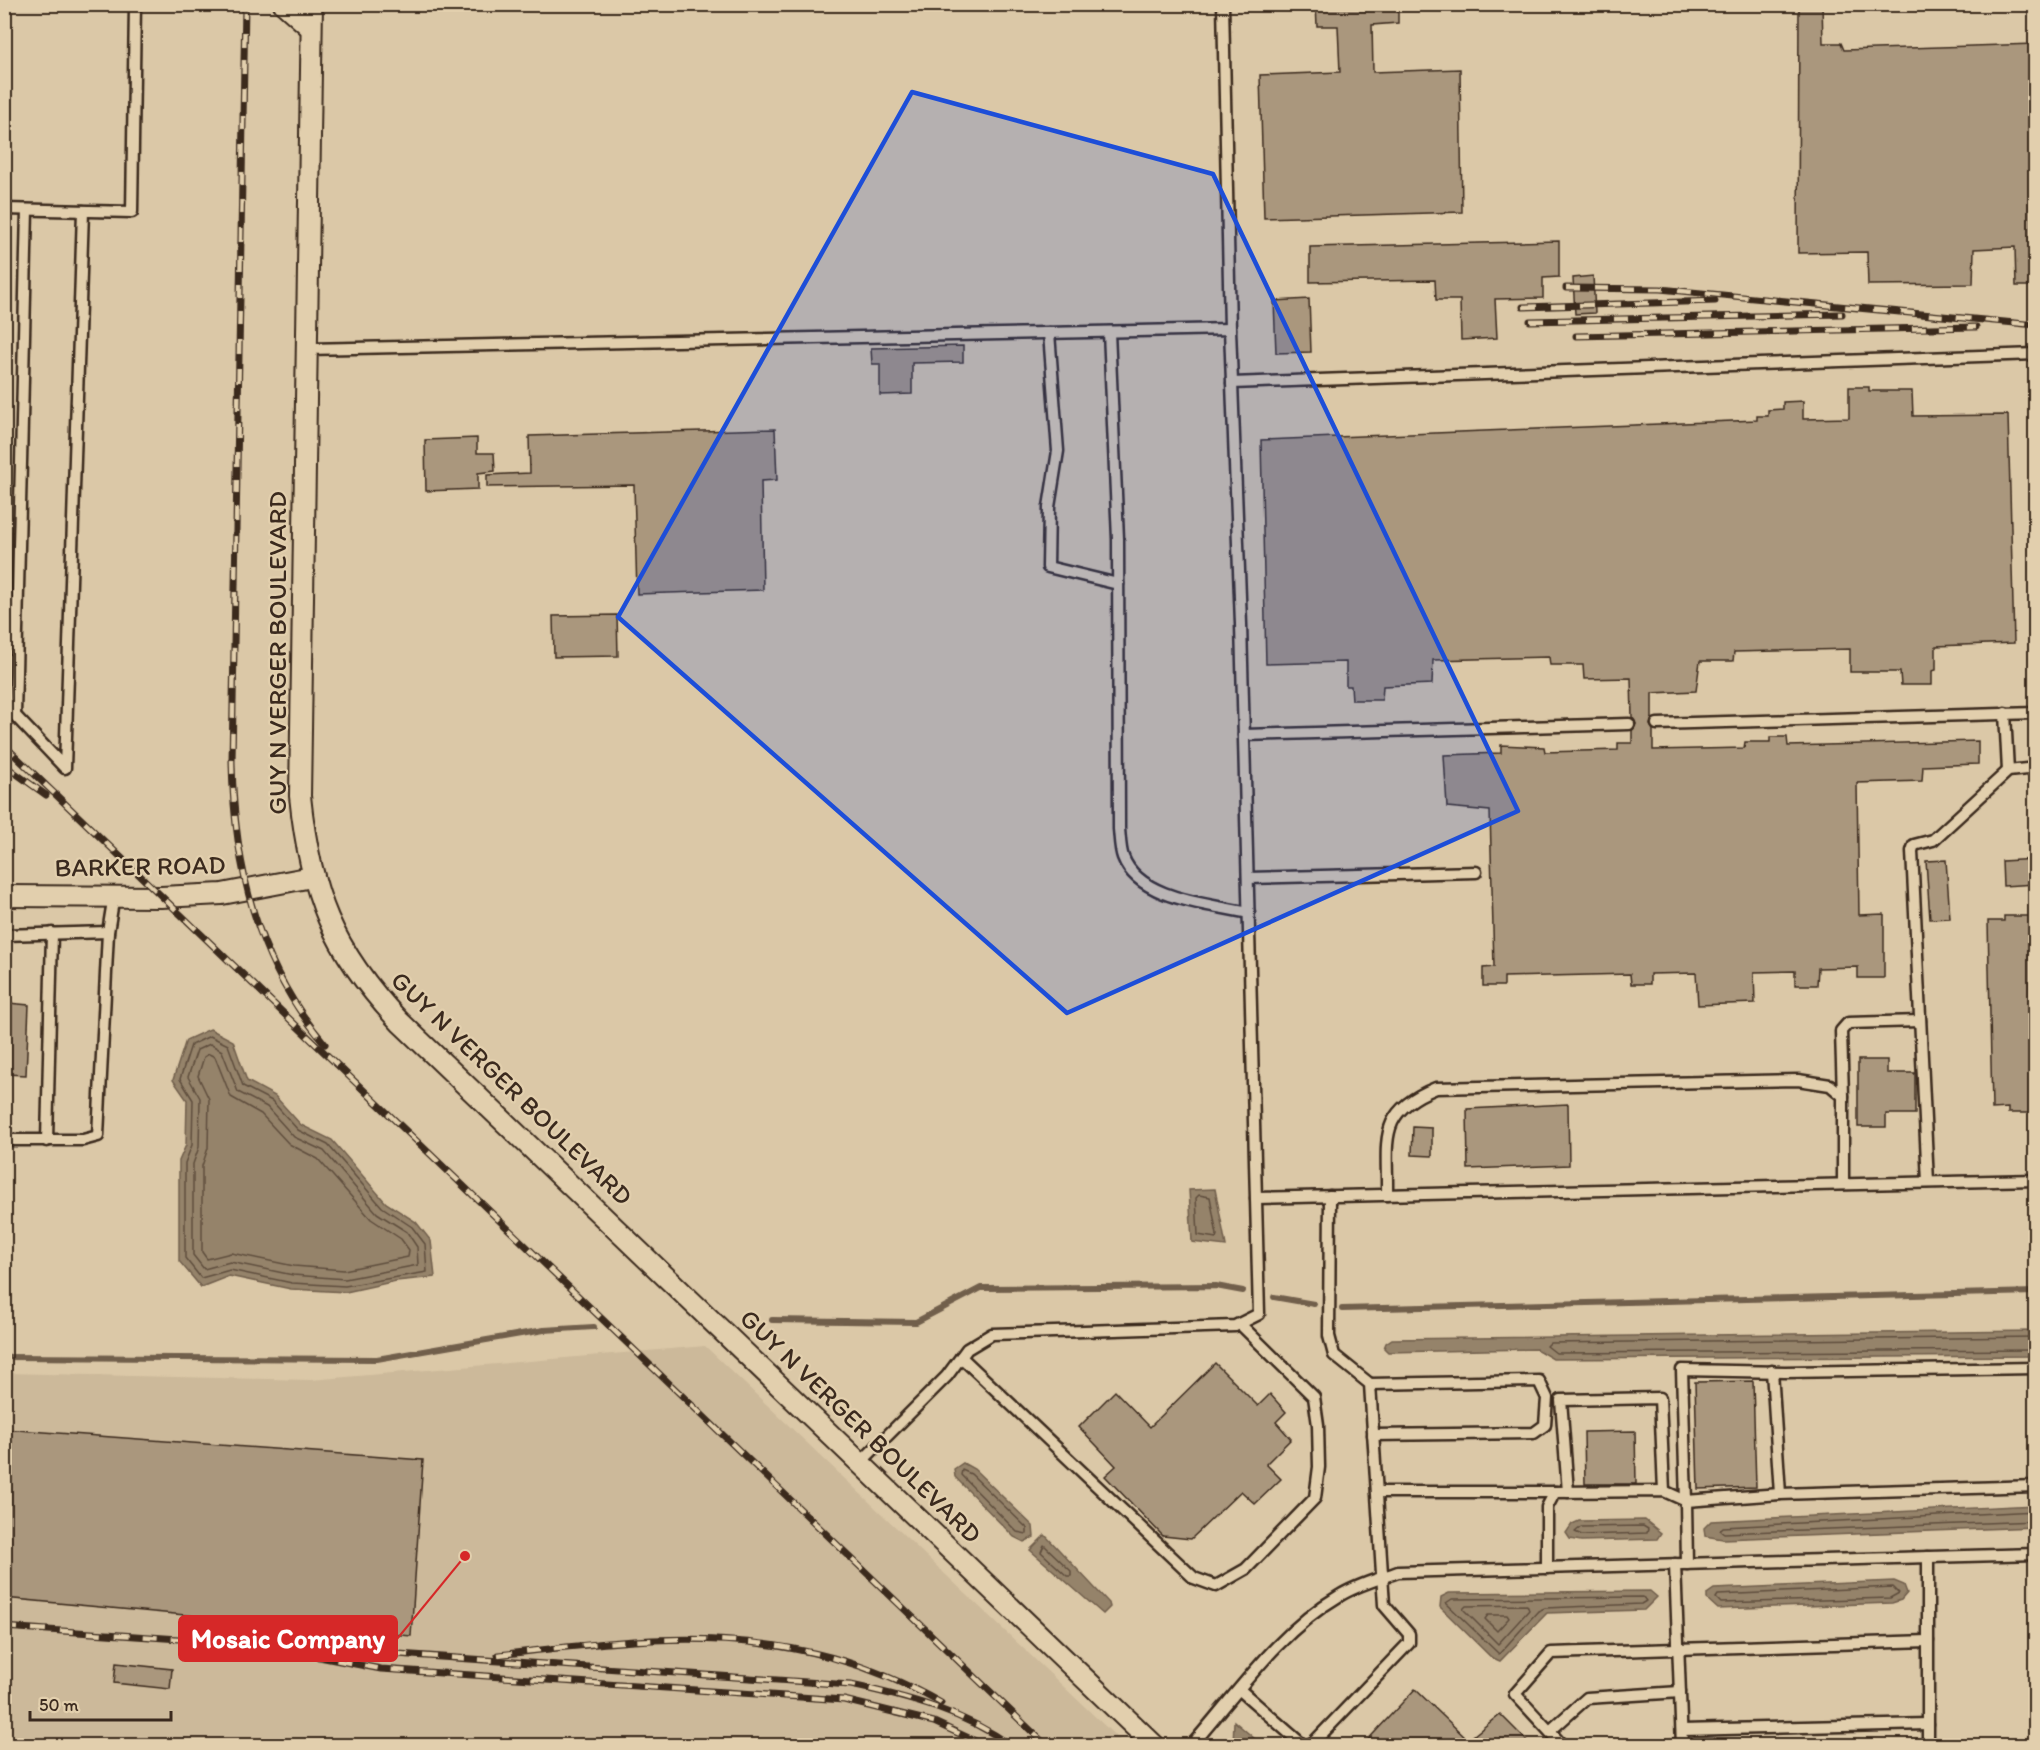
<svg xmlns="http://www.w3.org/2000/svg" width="2040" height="1750" viewBox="0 0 2040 1750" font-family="Itim,sans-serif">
<rect width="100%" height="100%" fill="#dbc8a7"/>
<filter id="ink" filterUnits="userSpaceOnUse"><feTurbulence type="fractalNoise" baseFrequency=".0167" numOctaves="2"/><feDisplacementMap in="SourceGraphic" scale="12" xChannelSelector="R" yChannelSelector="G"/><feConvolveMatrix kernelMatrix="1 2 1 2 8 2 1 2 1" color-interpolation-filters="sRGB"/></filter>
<g filter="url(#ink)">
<path fill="#ccb99a" d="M705,1346L1125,1745L5,1746V1373L311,1380Z"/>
<g fill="#95836b" stroke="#715f4c" stroke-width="1.5">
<path d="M210,1029L233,1041L247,1081L275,1096L301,1125L332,1140L386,1203L416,1222L431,1241L435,1277L396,1281L346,1292L291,1289L229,1276L201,1287L179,1261V1161L186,1145L187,1100L173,1080L186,1040Z"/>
<path d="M1215,1189L1226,1246L1192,1242L1189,1190Z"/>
<path d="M2035,1331V1356L1553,1359L1536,1349L1388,1352L1384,1348L1386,1343L1392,1339Z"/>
<path d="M963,1463L974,1469L1033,1526L1034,1537L1024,1542L1014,1537L955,1477L954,1469Z"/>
<path d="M2035,1505V1527L1723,1539L1705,1536L1704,1528L1711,1521Z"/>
<path d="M1645,1520L1661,1533L1657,1539L1581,1541L1570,1539L1566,1533L1572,1524L1579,1521Z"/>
<path d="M1045,1535L1109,1603L1110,1607L1103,1614L1030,1550Z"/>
<path d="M1894,1581L1904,1585L1907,1593L1901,1600L1892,1603L1718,1609L1707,1599V1594L1714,1589Z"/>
<path d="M1650,1591L1657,1597L1644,1610L1547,1613L1500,1661L1491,1657L1440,1607L1441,1597L1449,1593Z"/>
<path d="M1234,1721L1262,1745H1233Z"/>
</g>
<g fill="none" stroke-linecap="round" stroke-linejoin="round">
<g stroke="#5f4e3d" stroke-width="1.5">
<path d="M210,1036L228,1045L243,1086L272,1101L298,1130L328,1145L382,1207L412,1227L425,1244L427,1272L345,1286L292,1283L230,1270L201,1278L185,1258V1163L192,1145L193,1100L180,1079L191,1045Z"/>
<path d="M210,1044L222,1051L238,1092L267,1107L294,1137L324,1151L377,1213L407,1232L417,1247L418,1265L345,1279L293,1275L230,1262L204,1269L193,1255V1164L199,1147L200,1098L188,1077L197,1050Z"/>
<path d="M209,1054L215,1057L231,1097L261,1114L289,1144L318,1159L371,1219L401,1239L409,1250L408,1257L344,1270L294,1266L231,1253L207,1259L202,1252V1166L208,1148L209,1099L198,1076L204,1057Z"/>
<path d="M1199,1195L1210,1197L1217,1235L1216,1238L1198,1235L1196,1198Z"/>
<path d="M2036,1337L1550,1343L1547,1346L1556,1353L2036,1350"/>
<path d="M962,1470L971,1474L1027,1528V1534L1017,1532L961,1475Z"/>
<path d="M2036,1511L1723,1527L1720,1530L1724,1533L2036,1521"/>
<path d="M1643,1526L1648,1529L1647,1533L1582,1535L1575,1532L1581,1527Z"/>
<path d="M1044,1545L1071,1571V1576H1067L1041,1552Z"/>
<path d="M1893,1587L1899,1593L1890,1598L1721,1603L1716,1598L1718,1595Z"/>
<path d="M1643,1597L1646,1601L1641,1604L1545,1608L1538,1611L1499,1654L1446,1603L1452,1599Z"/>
<path d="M1527,1605L1529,1610L1498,1644L1463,1609L1466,1606Z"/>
<path d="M1488,1615H1507L1509,1618L1497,1631L1485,1619Z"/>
</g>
<g stroke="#715f4c" stroke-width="6">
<path d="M1274,1297L1314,1304"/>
<path d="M1342,1309L2036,1292"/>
<path d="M772,1320L916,1322L981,1288L1216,1286L1243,1291"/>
<path d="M4,1357L377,1359L544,1330L594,1327"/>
</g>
</g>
<g fill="#aa977d" stroke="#3b2a1e" stroke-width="1.5">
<path d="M1316,4H1398V23L1372,25L1373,72L1460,69L1462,212L1264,218L1260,75L1340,72L1338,26H1317Z"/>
<path d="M1799,4H1822L1823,43H1841L1844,50L2036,44V286H2016L2015,247L1974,249L1973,284L1868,285L1867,252L1798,253Z"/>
<path d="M1559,241V277L1543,278V298L1495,299L1497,338L1461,340L1460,300H1436L1435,280L1310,282V247Z"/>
<path d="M1593,276L1595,313L1575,314L1573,278Z"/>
<path d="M1309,299L1311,352L1276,353L1274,301Z"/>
<path d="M963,346V362L912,363V394L880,395V364H872L871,348Z"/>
<path d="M1849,387H1869V391H1912L1913,416L2008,415L2014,643L1936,646V670L1932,671V685H1901L1900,672H1850V649L1734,652L1733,661H1700L1696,691L1652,693V718L1650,725L1653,730V750L1744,748L1745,742H1770V737H1787L1788,746L1978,741V764L1923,766L1922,781L1857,783L1859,915L1884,914V978H1858V967L1818,968L1817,985H1795V971L1754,972L1755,1003L1698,1005L1696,973L1650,974V984H1631L1630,974L1504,977V986H1483V968L1494,967L1490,811L1447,807L1444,755L1501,753V745L1544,747L1545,752L1618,750V743H1632V731L1636,724L1632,717L1631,678L1584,679L1583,665H1550L1549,657L1433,660L1432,684L1383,686L1382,700H1352L1351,686H1346V662L1266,664L1261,440L1757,420V416H1768V410L1783,409V402L1803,401V419L1849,418Z"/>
<path d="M775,429L777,480L761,481L763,590L637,594L634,485L487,487V475L530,473L529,436Z"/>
<path d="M477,438V453H494L495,471L478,473V489L426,491L425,440Z"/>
<path d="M617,615L618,656L554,657L553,616Z"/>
<path d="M2036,859V884L2003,886L2002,861Z"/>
<path d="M1946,860L1950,918L1930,919L1926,861Z"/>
<path d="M2004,916H2036V1113H2008V1108L1992,1109L1988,921H2004Z"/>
<path d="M8,1003L29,1005L26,1075L5,1074Z"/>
<path d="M1858,1060H1887V1073H1915V1114H1886V1127H1858Z"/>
<path d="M1568,1104L1569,1165L1468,1169L1467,1109Z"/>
<path d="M1413,1127L1432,1128V1156L1412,1155Z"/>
<path d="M1215,1363L1258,1406L1270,1394L1286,1412L1276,1422L1291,1439L1266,1464L1281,1479L1255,1504L1241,1491L1191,1539L1163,1536L1105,1476L1116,1466L1079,1427L1115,1391L1150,1427Z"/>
<path d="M1753,1381L1756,1487L1698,1489L1695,1382Z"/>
<path d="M4,1429L423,1460L411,1636L4,1598Z"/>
<path d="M1635,1431L1636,1484H1585L1584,1432Z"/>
<path d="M116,1663L172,1669L170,1689L114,1683Z"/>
<path d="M1415,1689L1468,1740L1500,1714L1532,1746H1362Z"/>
</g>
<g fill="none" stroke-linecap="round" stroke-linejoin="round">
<defs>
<g id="service">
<path d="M1223,4L1230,329"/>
<path d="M4,209L132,212L135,4"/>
<path d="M1109,332L1118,539L1119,829C1120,838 1120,849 1123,857C1139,900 1210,904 1249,913"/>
<path d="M1049,333L1058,451L1049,507L1048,567L1118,584"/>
<path d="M307,349L1230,329L1241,624L1259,1314L1235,1326L992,1334L967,1349L947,1376L860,1463"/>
<path d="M1232,383L2036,354"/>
<path d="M4,704L65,768L83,211"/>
<path d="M2005,713L2008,771"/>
<path d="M15,715L27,210"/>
<path d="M1657,724L2036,713"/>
<path d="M1244,735L1629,724"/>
<path d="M1248,878L1476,872"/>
<path d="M4,935L108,932"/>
<path d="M1843,1096L1841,1031L1848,1023L1920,1021"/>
<path d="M4,1140H83L98,1136L108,932L114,895"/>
<path d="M47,1141L52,933"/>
<path d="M1928,1182L1912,851L1914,845L1933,840L2008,771L2036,768"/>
<path d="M1387,1195C1388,1141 1376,1112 1436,1088L1798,1080L1830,1085L1843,1096V1184"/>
<path d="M1256,1198L2036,1180"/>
<path d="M961,1357L1194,1578L1216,1586L1246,1569L1315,1498L1319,1467L1318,1425L1314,1397L1240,1324"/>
<path d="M2036,1368L1785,1372L1682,1370L1686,1501L1780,1494L2036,1486"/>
<path d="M1772,1371L1780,1494"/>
<path d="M1370,1384L1539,1381L1547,1398L1545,1425L1534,1433L1373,1435"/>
<path d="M1377,1492H1555"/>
<path d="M1568,1492L1561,1400L1660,1398L1664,1491"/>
<path d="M1928,1557V1746"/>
<path d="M1675,1564L1682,1746"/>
<path d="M1547,1568V1507L1555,1492L1664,1491L1686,1501L1687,1564"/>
<path d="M1240,1690L1304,1746"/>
<path d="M1682,1730L1928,1724"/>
<path d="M1550,1731L1587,1698L1680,1692"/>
<path d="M1191,1746C1236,1695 1279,1631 1339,1596C1356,1585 1379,1579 1398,1572L2036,1554"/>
<path d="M1306,1746L1314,1742L1409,1643V1634L1384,1605L1370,1384L1334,1355L1329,1336L1330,1196"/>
<path d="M1563,1746L1515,1694L1551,1653L1928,1641"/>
<path d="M1665,1746L1682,1744"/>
</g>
<g id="minor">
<path d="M284,4L311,28"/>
<path d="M312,4L300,796C310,893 332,950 400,1022L1155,1746"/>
<path d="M4,896L161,897L222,894L312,877"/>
</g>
</defs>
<use href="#service" stroke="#3b2a1e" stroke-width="15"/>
<use href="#minor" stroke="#3b2a1e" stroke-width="24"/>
<use href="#service" stroke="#e2cfad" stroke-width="10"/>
<use href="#minor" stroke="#e2cfad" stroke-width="20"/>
<defs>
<g id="rail">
<path d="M245,4L232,762C234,865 256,963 325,1044"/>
<path d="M1566,288L1660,289L2036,325"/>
<path d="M1523,307L1715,301"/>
<path d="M1530,321L1842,314"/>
<path d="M1576,336L1976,327"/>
<path d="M4,745L1047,1746"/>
<path d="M4,765L46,795"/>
<path d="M4,1627L851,1685C908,1697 964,1712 1012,1746"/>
<path d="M309,1655L381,1669L844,1700L934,1722L986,1746"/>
<path d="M498,1655C659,1635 794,1620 941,1703"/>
</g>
</defs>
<use href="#rail" stroke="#3b2a1e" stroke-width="7"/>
<use href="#rail" stroke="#e2cfad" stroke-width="4.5" stroke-dasharray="14" stroke-linecap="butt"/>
</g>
</g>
<path fill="#1d4ed8" fill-opacity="0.2" stroke="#1d4ed8" stroke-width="4.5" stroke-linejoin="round" d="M912,92L1213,174L1518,811L1067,1013L618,617Z"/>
<g text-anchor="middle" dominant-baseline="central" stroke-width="4.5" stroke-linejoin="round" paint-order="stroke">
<g font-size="26" fill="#3b2a1e" stroke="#e2cfad">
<text transform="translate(277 653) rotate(-90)">GUY N VERGER BOULEVARD</text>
<text transform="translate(140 866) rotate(-1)">BARKER ROAD</text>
<text transform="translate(512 1088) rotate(44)">GUY N VERGER BOULEVARD</text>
<text transform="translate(861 1426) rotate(44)">GUY N VERGER BOULEVARD</text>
</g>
</g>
<path fill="none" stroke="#d62828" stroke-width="2" d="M465 1556L397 1639"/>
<circle fill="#d62828" stroke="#e2cfad" stroke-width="2" cx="465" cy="1556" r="6"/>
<rect fill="#d62828" stroke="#d62828" stroke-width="2" x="179" y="1616" width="218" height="45" rx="6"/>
<g font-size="27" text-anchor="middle" font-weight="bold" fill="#fff">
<text x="288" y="1648">Mosaic Company</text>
</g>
<rect width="2040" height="1750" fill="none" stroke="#e2cfad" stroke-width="24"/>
<rect x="12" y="12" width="2016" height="1726" fill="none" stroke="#3b2a1e" stroke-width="2" filter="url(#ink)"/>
<path d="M30 1711v9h141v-9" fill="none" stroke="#3b2a1e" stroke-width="3"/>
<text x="39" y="1711" font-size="18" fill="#3b2a1e" stroke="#e2cfad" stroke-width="4.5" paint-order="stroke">50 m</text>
</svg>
